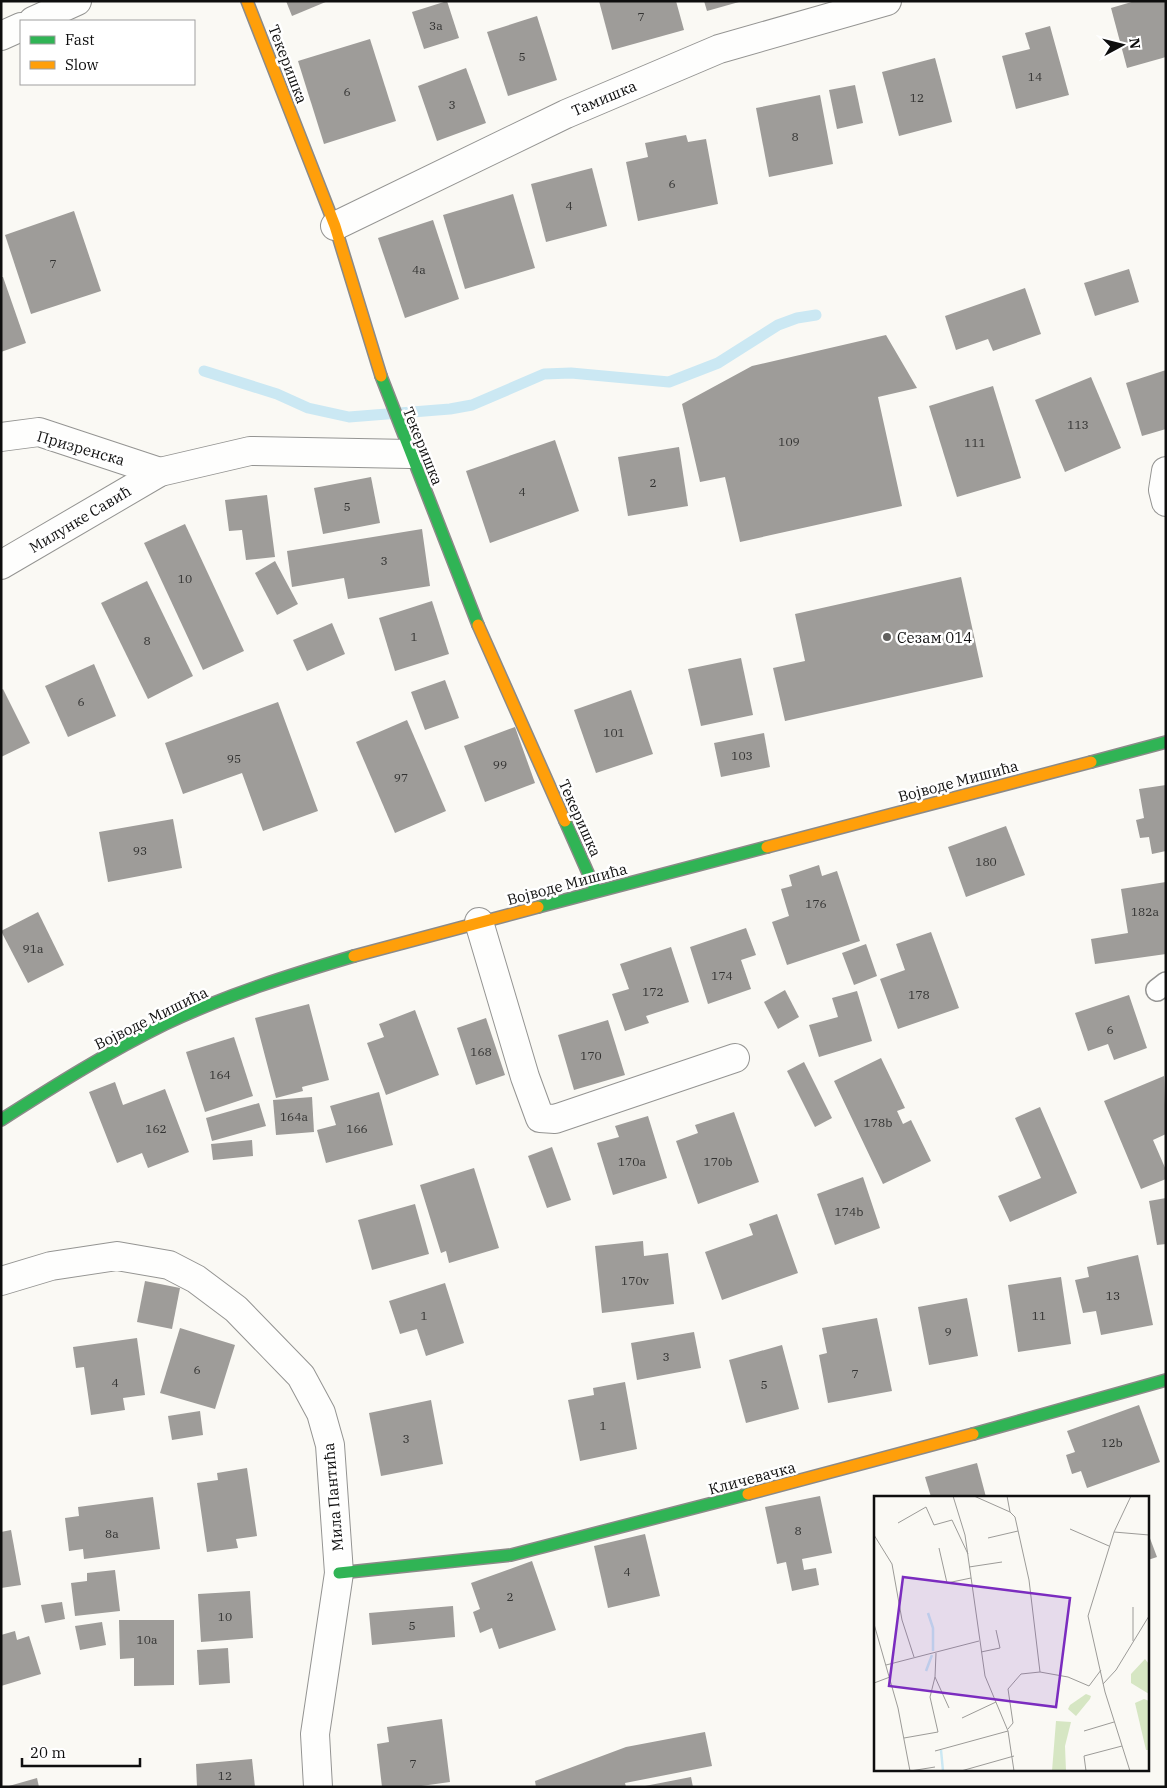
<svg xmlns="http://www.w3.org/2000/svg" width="1167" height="1788" viewBox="0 0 1167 1788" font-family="'IBM Plex Serif',serif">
<rect width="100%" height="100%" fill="#faf9f4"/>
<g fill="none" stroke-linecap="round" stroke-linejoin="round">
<path stroke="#cbe8f3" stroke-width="11" d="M204,371L277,394L308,408L349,417L450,409L472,405L544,374L571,373L669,382L718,363L778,325L797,318L816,315"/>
</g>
<g fill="#9e9c99">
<path d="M286,1H328L292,16Z"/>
<path d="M447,1L459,38L424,49L412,12Z"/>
<path d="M599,1H676L684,30L612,50Z"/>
<path d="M704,1H739V2L707,11Z"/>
<path d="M1135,1H1166V57L1127,68L1111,8Z"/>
<path d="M537,16L557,80L508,96L487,32Z"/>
<path d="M1050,26L1069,95L1016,109L1002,56L1030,49L1025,33Z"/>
<path d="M370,39L396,121L324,144L298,61Z"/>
<path d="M935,58L952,122L899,136L882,72Z"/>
<path d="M466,68L486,123L437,141L418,86Z"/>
<path d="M855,85L863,123L837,129L829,90Z"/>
<path d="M820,95L833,164L769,177L756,108Z"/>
<path d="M686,135L688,142L706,139L718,204L638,221L626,162L648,157L645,143Z"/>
<path d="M592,168L607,226L546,242L531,184Z"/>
<path d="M513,194L535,268L465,289L443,215Z"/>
<path d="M74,211L101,291L31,314L5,235Z"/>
<path d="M433,220L459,299L405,318L378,238Z"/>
<path d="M1129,269L1139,302L1095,316L1084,283Z"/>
<path d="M1,277H3L26,343L1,352Z"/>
<path d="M1025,288L1041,334L993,351L988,339L956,350L945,316Z"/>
<path d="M886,335L917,388L878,397L902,506L740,542L725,477L700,482L682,404L752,366Z"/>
<path d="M1166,370V429L1142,436L1126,383Z"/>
<path d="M1091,377L1121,448L1065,472L1035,400Z"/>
<path d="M993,386L1021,478L957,497L929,406Z"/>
<path d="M555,440L579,511L490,543L466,471Z"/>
<path d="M679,447L688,506L628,516L618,457Z"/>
<path d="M371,477L380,523L323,534L314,488Z"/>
<path d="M267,495L275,557L246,560L242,530L229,531L225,500Z"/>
<path d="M185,524L244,651L203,670L144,543Z"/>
<path d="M422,529L430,586L348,599L344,578L292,587L287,551Z"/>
<path d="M275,561L298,604L277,615L255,573Z"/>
<path d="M961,577L983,677L785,721L773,668L805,661L795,614Z"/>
<path d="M147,581L193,676L148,699L101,603Z"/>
<path d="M432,601L449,654L395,671L379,618Z"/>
<path d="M332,623L345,654L307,671L293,640Z"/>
<path d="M741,658L753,715L701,726L688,669Z"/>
<path d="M94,664L116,716L68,737L45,686Z"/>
<path d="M445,680L459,718L425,730L411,692Z"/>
<path d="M3,689L30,743L1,757V690Z"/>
<path d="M631,690L653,754L596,773L574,710Z"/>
<path d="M278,702L318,811L263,831L242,773L183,794L165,743Z"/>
<path d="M407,720L446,811L395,833L356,742Z"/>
<path d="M515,727L535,783L485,802L464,746Z"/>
<path d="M764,733L770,767L721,777L714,743Z"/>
<path d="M1166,785V851L1152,854L1149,837L1140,838L1136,820L1144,818L1139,789Z"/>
<path d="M173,819L182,868L108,882L99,832Z"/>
<path d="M1006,826L1025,875L966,897L948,847Z"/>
<path d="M819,865L822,876L837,871L860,941L787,965L772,922L789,916L781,889L792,886L789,875Z"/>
<path d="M1166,882V954L1095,964L1091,939L1128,933L1121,889Z"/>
<path d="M38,912L64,965L28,983L1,931Z"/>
<path d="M746,928L756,955L741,960L751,989L708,1004L690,947Z"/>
<path d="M931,932L959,1008L898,1029L880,979L905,970L896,944Z"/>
<path d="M866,944L877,976L854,985L842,953Z"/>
<path d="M671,947L689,1002L646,1016L649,1023L625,1031L612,994L629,989L620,964Z"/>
<path d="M785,990L799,1017L778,1029L764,1002Z"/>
<path d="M857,991L872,1041L819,1057L809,1025L838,1017L832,998Z"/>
<path d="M1129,995L1147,1048L1114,1060L1108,1044L1088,1051L1075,1013Z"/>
<path d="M309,1004L329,1080L302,1087L303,1091L276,1098L255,1018Z"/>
<path d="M415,1010L439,1075L386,1095L367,1043L384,1037L379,1024Z"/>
<path d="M486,1018L505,1075L476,1085L457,1028Z"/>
<path d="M608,1020L625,1075L574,1090L558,1035Z"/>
<path d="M234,1037L253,1096L205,1112L186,1052Z"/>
<path d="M881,1058L905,1108L897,1111L903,1124L911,1120L931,1161L883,1184L834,1081Z"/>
<path d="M804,1062L832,1118L815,1127L787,1071Z"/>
<path d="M1164,1076L1166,1134L1153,1140L1166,1170V1179L1141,1189L1104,1101Z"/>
<path d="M115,1082L123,1105L165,1089L189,1152L148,1168L142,1153L117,1163L89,1092Z"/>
<path d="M379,1092L393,1145L326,1163L317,1130L336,1125L330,1106Z"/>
<path d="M312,1097L314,1132L276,1135L273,1100Z"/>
<path d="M259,1103L266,1126L212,1141L206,1118Z"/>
<path d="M1040,1107L1077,1193L1010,1222L998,1196L1041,1178L1015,1118Z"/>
<path d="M734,1112L759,1182L698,1204L676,1141L698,1133L695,1125Z"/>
<path d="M648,1116L667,1178L613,1195L597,1143L619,1137L615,1126Z"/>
<path d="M252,1140L253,1156L213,1160L211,1144Z"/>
<path d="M552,1147L571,1200L547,1208L528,1156Z"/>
<path d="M474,1168L499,1248L449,1263L446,1251L441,1253L420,1185Z"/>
<path d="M863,1177L880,1228L835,1245L817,1194Z"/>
<path d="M1166,1198V1244L1157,1245L1149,1201Z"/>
<path d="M415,1204L429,1254L372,1270L358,1220Z"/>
<path d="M777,1214L798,1273L722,1300L705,1252L753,1235L749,1224Z"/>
<path d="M643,1241L644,1256L668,1253L674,1304L602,1313L595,1246Z"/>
<path d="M1138,1255L1153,1325L1101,1335L1096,1311L1083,1313L1075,1280L1089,1277L1087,1267Z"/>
<path d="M1061,1277L1071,1344L1018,1352L1008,1285Z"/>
<path d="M145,1281L180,1288L172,1329L137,1322Z"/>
<path d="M445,1283L464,1343L426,1356L417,1329L400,1334L389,1301Z"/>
<path d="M967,1298L978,1356L929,1365L918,1307Z"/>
<path d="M877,1318L892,1391L828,1403L819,1355L827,1353L822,1328Z"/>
<path d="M180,1328L235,1345L215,1409L160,1393Z"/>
<path d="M694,1332L701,1368L637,1380L631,1343Z"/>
<path d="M137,1338L145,1395L123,1398L125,1410L91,1415L84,1367L76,1368L73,1347Z"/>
<path d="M782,1345L799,1409L746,1423L729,1360Z"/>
<path d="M625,1382L637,1449L580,1461L568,1400L594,1395L593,1388Z"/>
<path d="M431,1400L443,1464L381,1476L369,1413Z"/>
<path d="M1139,1405L1160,1462L1087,1488L1081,1471L1072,1474L1066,1455L1075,1452L1067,1431Z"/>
<path d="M200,1411L203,1435L172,1440L168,1416Z"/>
<path d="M977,1463L986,1497H931L925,1477Z"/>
<path d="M247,1468L257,1536L236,1539L238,1548L207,1552L197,1483L218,1480L217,1473Z"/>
<path d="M820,1496L832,1553L802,1559L804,1570L816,1568L819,1585L792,1591L786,1562L777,1564L765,1507Z"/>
<path d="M153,1497L160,1549L84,1559L83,1549L69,1551L65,1518L79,1516L78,1507Z"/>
<path d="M11,1530L21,1585L1,1588V1532Z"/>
<path d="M1148,1533L1157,1557L1148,1560Z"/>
<path d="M645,1534L660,1596L608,1608L594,1546Z"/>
<path d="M532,1561L556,1630L499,1649L492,1628L480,1633L473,1612L480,1609L471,1583Z"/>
<path d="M115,1570L120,1611L75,1616L71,1583L87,1581V1573Z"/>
<path d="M250,1591L253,1638L201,1642L198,1594Z"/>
<path d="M62,1602L65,1619L45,1623L41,1605Z"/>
<path d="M453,1606L455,1637L372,1645L369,1613Z"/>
<path d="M119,1620H174V1685L134,1686V1658L120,1659Z"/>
<path d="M102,1622L106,1645L80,1650L75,1626Z"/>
<path d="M15,1631L17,1640L29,1636L41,1674L1,1686V1635Z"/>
<path d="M228,1648L230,1683L199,1685L197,1650Z"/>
<path d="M442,1719L450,1782L414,1787H382L377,1744L389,1742L387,1727Z"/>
<path d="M705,1732L712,1766L625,1783L626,1787H536L535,1781L626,1747Z"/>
<path d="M252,1759L255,1787H197L196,1764Z"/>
<path d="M691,1777L693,1787H645V1786Z"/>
<path d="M37,1778L39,1787H9V1786Z"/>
</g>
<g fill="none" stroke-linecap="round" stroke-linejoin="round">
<defs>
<path id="lane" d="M1157,990L1166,983"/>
<g id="street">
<path d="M33,21L77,1"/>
<path d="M1,36L21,27"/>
<path d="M335,226L566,114L719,49L887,1"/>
<path d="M1,437L39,432L160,472"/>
<path d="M1166,471L1163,490L1166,502"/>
<path d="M1,565L160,472L250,451L410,454"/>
<path d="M479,922L525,1077L540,1118L555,1119L735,1058"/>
<path d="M1,1281L51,1266L117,1256L169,1265L196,1279L236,1309L301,1376L321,1413L330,1445L339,1573L315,1734L318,1787"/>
</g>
<g id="fast">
<path d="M381,376L478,625"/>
<path d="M1091,762L1166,742"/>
<path d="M565,821L596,891"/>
<path d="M538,907L767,847"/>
<path d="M1,1120C54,1086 108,1052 165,1024C226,995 290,975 354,956"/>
<path d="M973,1434L1166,1380"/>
<path d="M339,1573L511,1555L748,1494"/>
</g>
<g id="slow">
<path d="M247,1L335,226L381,376"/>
<path d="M478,625L565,821"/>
<path d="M767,847L1091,762"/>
<path d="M354,956L538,907"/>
<path d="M748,1494L973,1434"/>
</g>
</defs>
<use href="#lane" stroke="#949492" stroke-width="24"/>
<use href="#street" stroke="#949492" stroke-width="30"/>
<use href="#fast" stroke="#8b8a88" stroke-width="14"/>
<use href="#slow" stroke="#8b8a88" stroke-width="14"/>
<use href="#lane" stroke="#fefefd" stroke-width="21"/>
<use href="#street" stroke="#fefefd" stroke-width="28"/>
<use href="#fast" stroke="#30b455" stroke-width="11"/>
<use href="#slow" stroke="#ff9f0a" stroke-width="11"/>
</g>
<circle fill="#61605e" stroke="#fff" stroke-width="2" cx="887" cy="637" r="5"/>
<g text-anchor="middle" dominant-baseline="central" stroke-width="5" stroke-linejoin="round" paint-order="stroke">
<g font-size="12" fill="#323231">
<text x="641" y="16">7</text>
<text x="436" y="25">3a</text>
<text x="522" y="56">5</text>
<text x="1035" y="76">14</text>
<text x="347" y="91">6</text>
<text x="917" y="97">12</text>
<text x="452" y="104">3</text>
<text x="795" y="136">8</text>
<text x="672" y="183">6</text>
<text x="569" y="205">4</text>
<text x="53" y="263">7</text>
<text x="419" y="269">4a</text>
<text x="1078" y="424">113</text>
<text x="789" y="441">109</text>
<text x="975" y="442">111</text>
<text x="653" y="482">2</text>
<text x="522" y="491">4</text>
<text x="347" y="506">5</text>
<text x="384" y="560">3</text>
<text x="185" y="578">10</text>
<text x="414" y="636">1</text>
<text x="147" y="640">8</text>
<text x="81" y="701">6</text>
<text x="614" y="732">101</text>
<text x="742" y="755">103</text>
<text x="234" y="758">95</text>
<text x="500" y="764">99</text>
<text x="401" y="777">97</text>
<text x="140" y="850">93</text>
<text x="986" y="861">180</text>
<text x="816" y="903">176</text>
<text x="1145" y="911">182a</text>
<text x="33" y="948">91a</text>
<text x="722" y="975">174</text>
<text x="653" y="991">172</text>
<text x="919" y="994">178</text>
<text x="1110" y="1029">6</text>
<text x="481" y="1051">168</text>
<text x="591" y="1055">170</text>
<text x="220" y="1074">164</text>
<text x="294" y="1116">164a</text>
<text x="878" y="1122">178b</text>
<text x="156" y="1128">162</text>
<text x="357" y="1128">166</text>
<text x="632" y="1161">170a</text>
<text x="718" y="1161">170b</text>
<text x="849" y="1211">174b</text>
<text x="635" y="1280">170v</text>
<text x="1113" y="1295">13</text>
<text x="424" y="1315">1</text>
<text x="1039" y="1315">11</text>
<text x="948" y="1331">9</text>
<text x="666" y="1356">3</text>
<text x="197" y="1369">6</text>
<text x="855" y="1373">7</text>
<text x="115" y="1382">4</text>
<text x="764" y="1384">5</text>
<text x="603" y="1425">1</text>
<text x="406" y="1438">3</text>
<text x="1112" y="1442">12b</text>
<text x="798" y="1530">8</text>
<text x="112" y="1533">8a</text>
<text x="627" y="1571">4</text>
<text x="510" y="1596">2</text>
<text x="225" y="1616">10</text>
<text x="412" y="1625">5</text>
<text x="147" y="1639">10a</text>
<text x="413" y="1763">7</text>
<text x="225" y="1775">12</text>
</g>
<g font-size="15" fill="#0e0e0e" stroke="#fff">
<text transform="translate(288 64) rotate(69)">Текеришка</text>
<text transform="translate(604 98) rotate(-23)">Тамишка</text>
<text transform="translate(423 446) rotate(68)">Текеришка</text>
<text transform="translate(81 448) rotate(16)">Призренска</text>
<text transform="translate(80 519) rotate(-31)">Милунке Савић</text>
<text transform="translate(958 781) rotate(-15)">Војводе Мишића</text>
<text transform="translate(580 818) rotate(66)">Текеришка</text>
<text transform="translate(567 884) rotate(-15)">Војводе Мишића</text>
<text transform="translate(151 1018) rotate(-26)">Војводе Мишића</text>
<text transform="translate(752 1478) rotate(-15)">Кличевачка</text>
<text transform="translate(333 1497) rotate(-95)">Мила Пантића</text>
</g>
<g font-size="15" fill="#0e0e0e" stroke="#fff" text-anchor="start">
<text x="897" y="637">Сезам 014</text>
</g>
</g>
<g transform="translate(874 1496)">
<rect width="275" height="275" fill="#faf9f4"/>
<path d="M271,163L275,168V198L257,187V178ZM212,198L217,200L216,203L202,220L194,213L196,209ZM270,203L275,205V254H272L261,207ZM182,225L197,226L191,250L192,275H178Z" fill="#d6e6c3"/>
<path fill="none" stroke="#cbe8f3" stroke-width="2.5" d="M54,117L59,132V155M52,175L58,159M67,254L69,275"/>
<path fill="none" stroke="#9c9b98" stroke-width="1" d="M79,0L91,39L111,180L134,235L140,275M100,0L136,16L141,21L155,84L166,176M133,0L136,16M24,27L52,11L60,29L78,24L94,58M196,33L235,50M240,36L275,39M0,39L18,68L28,124L40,161M114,42L144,35M65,52L73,87L97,82M95,71L128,66M0,128L24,212L36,275M259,145V111M107,156L126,152L122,134M62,157L61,181L75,212M12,169L105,145M0,187L16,181M229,188L242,174L275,120M88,222L122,206M134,233L139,227L134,193L147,178L166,176L194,181L215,190L227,174M210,235L240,226M30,242L64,236L56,201L61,181M61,255L134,235M36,275L61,271M87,275L140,260M212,275L210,260L248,250M256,275L231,196L214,120L240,36L257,0"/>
<path fill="#7b2cbf" fill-opacity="0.15" stroke="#7b2cbf" stroke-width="2.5" d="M29,81L196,102L182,211L15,190Z"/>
<rect width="275" height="275" fill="none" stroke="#0e0e0e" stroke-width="2.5"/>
</g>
<rect width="1167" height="1788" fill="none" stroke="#0e0e0e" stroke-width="5"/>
<rect x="20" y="20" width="175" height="65" fill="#ffffff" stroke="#9f9f9f"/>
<rect x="30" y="36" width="25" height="8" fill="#30b455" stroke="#9f9f9f"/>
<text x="65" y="45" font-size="15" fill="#0e0e0e">Fast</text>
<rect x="30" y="61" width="25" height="8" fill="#ff9f0a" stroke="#9f9f9f"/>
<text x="65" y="70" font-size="15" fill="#0e0e0e">Slow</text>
<g transform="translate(1122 45) rotate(83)" stroke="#ffffff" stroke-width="4" paint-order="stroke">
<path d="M0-4L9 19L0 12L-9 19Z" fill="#0e0e0e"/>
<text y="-8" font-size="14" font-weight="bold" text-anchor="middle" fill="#0e0e0e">N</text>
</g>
<path d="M22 1758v8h118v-8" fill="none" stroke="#0e0e0e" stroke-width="2.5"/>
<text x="30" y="1758" font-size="15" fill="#0e0e0e" stroke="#ffffff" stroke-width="4" paint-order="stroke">20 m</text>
</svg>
